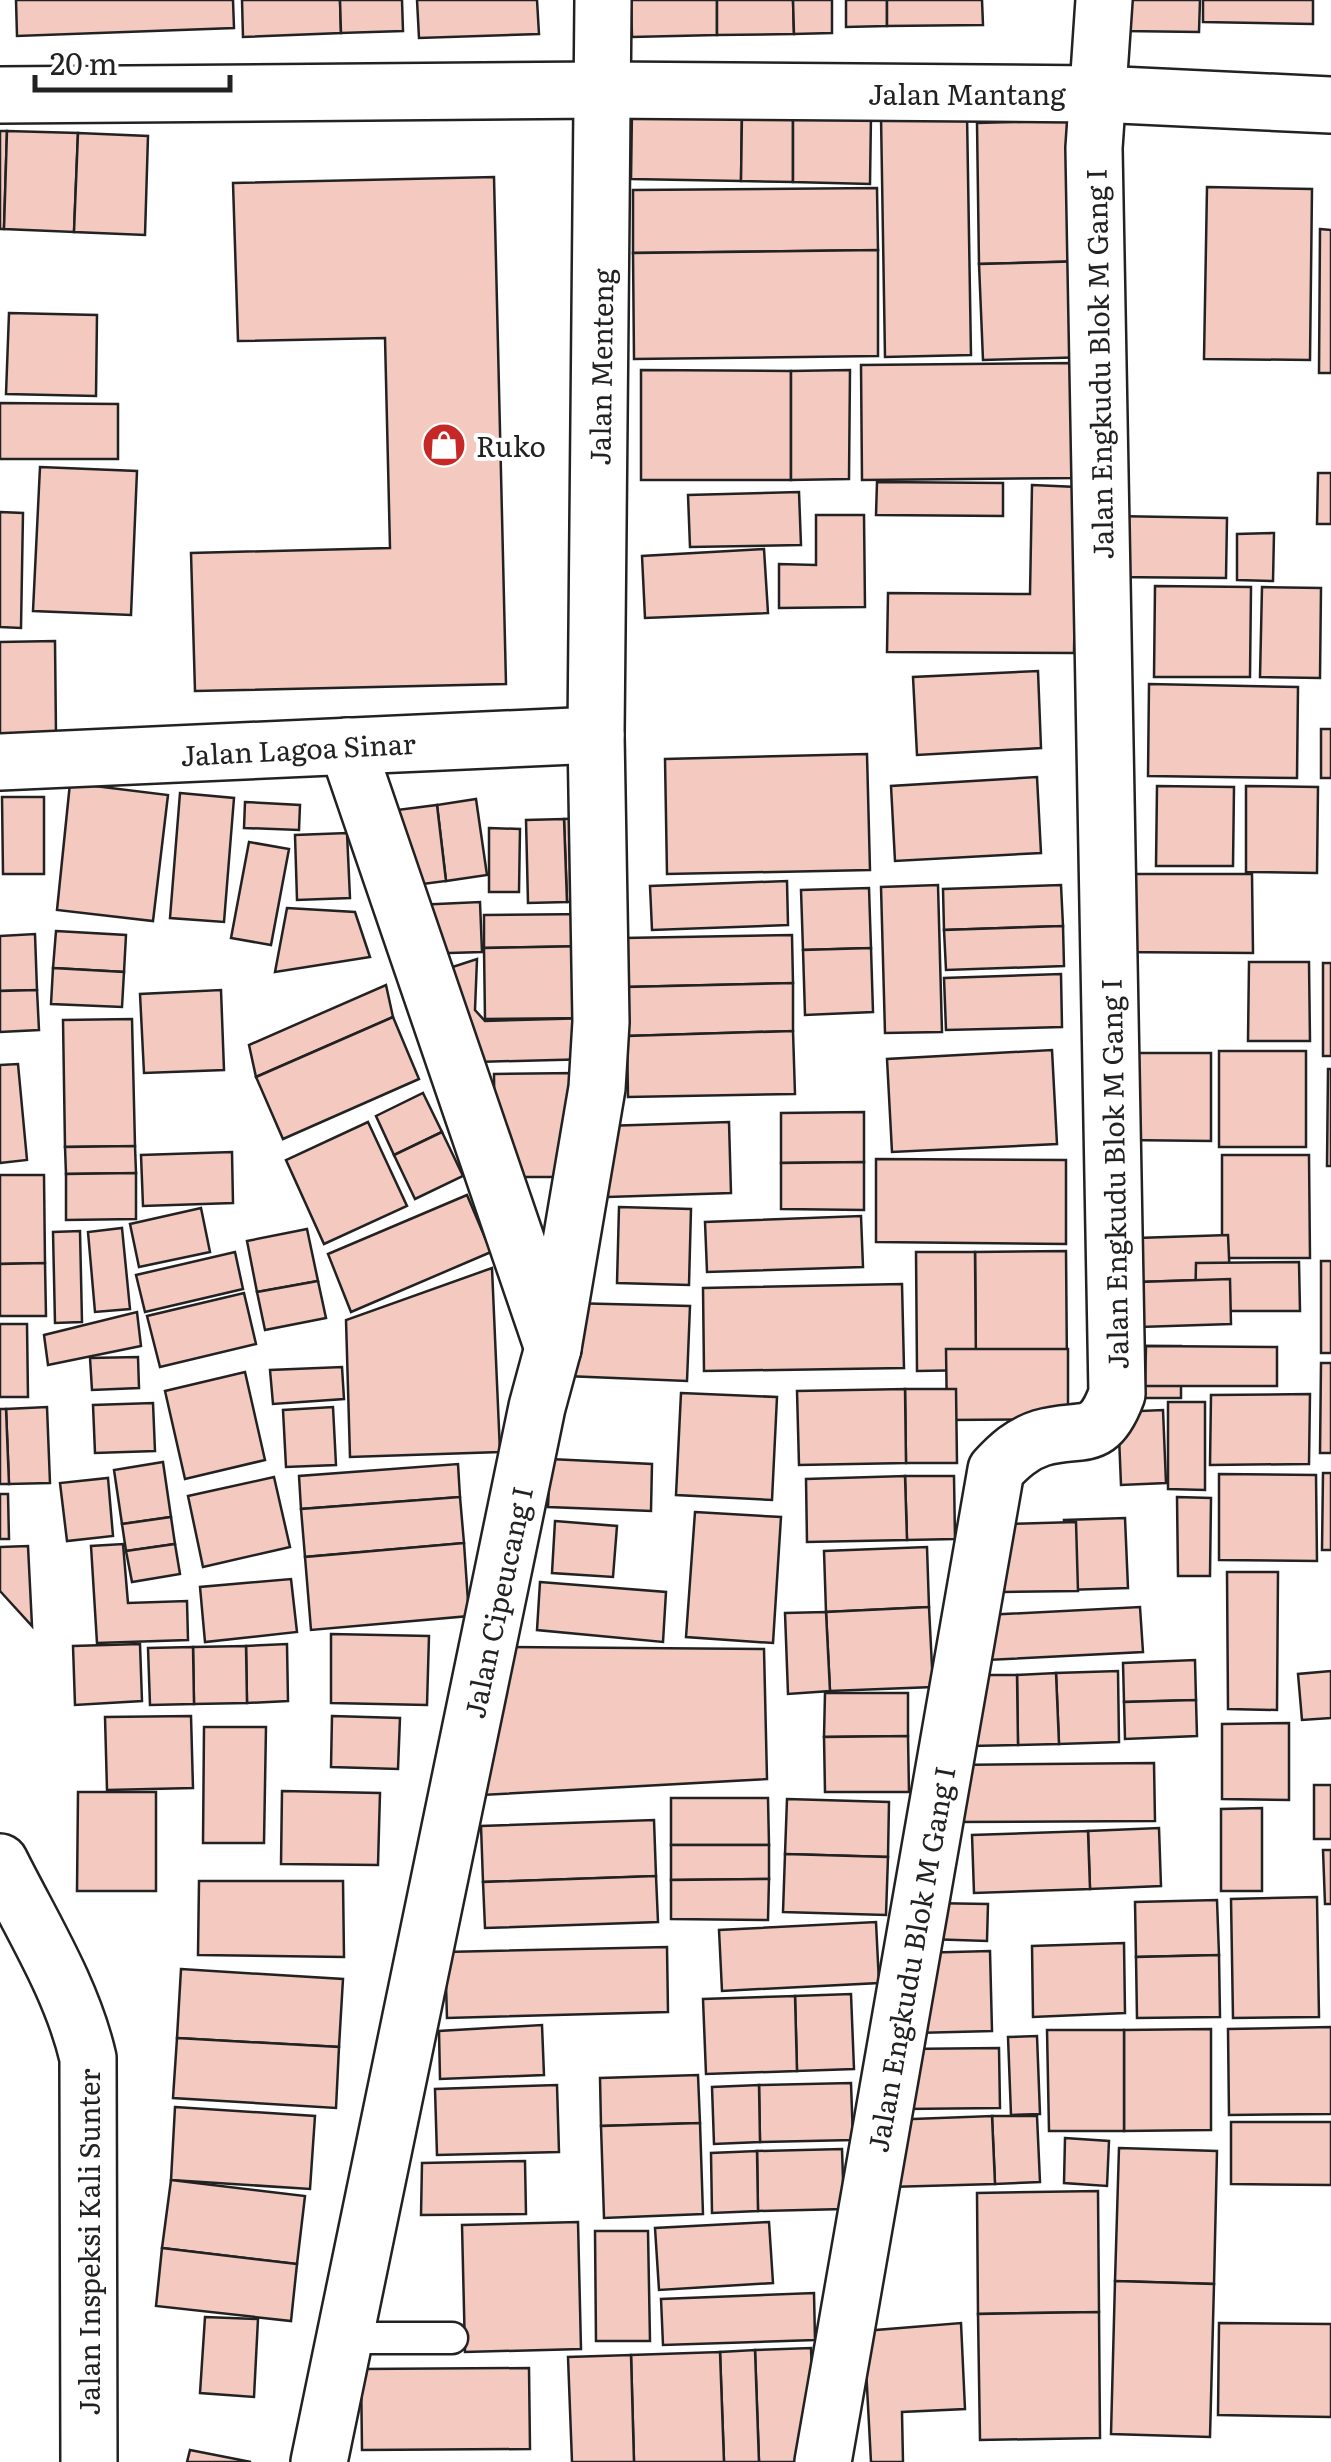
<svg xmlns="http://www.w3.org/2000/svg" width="1331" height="2462" viewBox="0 0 1331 2462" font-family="Literata,serif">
<rect width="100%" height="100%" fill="#fff"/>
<g fill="#f3c9c0" stroke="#222" stroke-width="2.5">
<path d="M16,0H233L234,28L17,36Z"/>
<path d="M242,0H340L341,33L243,37Z"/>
<path d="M340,0H402L403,31L341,33Z"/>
<path d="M417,0H537L539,34L419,38Z"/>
<path d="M631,0H717V35L632,37Z"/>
<path d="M717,0H793L794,34L717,35Z"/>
<path d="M793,0H832V33L794,34Z"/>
<path d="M846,0H887V26L846,27Z"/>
<path d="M887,0H982L983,25L887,26Z"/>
<path d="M1124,0H1200L1199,32L1124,31Z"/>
<path d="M1203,0H1313V24L1203,22Z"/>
<path d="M632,111L742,113L741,181L631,179Z"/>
<path d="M742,113L793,114V182L741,181Z"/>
<path d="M793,114L871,115L870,184L793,182Z"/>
<path d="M967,114L971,355L885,357L881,116Z"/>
<path d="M1085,120L1089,261L979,264L977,123Z"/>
<path d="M0,131H7L4,229H0Z"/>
<path d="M7,131L78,133L74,232L4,229Z"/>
<path d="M78,133L148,136L145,235L74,232Z"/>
<path d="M494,177L506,684L195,691L191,553L390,548L385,338L238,341L233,183Z"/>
<path d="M1207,187L1312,189L1310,360L1204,359Z"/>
<path d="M877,188L878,250L633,253V190Z"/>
<path d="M1320,229L1331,230V373H1319Z"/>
<path d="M878,250V356L634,359L633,253Z"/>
<path d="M1089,261L1091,357L983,360L979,264Z"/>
<path d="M9,313L97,315L96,396L6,394Z"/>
<path d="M1078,363L1079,478L862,480L861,365Z"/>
<path d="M641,370L791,371V480H641Z"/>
<path d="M850,370L849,479L791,480V371Z"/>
<path d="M0,403L118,404V459H0Z"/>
<path d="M40,467L137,471L131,615L33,611Z"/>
<path d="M1318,473H1331V524H1317Z"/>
<path d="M877,482L1003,483V516L876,515Z"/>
<path d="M1032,485L1077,487L1074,653L887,652L888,593L1030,594Z"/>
<path d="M799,492L801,545L690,547L688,495Z"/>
<path d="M0,512L23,513L21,628L0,627Z"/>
<path d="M816,515H864L865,607L779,608V564L816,565Z"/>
<path d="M1113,516L1227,518L1226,578L1112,577Z"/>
<path d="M1274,533L1273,581L1237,580V534Z"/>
<path d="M764,549L768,613L645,618L642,556Z"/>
<path d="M1155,586L1251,587L1250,677H1154Z"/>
<path d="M1262,587L1321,588L1320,678L1260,677Z"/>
<path d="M55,641L56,735L0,736V642Z"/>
<path d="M1038,671L1041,748L917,755L913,677Z"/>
<path d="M1149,684L1298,687L1297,778L1148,776Z"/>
<rect x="1321" y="729" width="10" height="49"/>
<path d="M867,754L870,870L667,874L665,759Z"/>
<path d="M1037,777L1041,853L895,861L891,786Z"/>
<path d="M70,783L168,795L153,921L57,910Z"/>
<path d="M1157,786L1234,787L1233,866H1156Z"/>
<path d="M1246,786L1318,787L1317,873L1246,872Z"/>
<path d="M180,793L234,798L224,922L170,918Z"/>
<path d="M2,797H44V874H3Z"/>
<path d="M476,799L487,875L446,881L437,805Z"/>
<path d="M245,802L300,805L299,830L244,828Z"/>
<path d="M437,805L446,881L399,887L389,811Z"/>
<path d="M590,818L593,901L567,902L564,819Z"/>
<path d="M564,819L567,902L528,903L526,820Z"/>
<path d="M489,828L520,829L519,892H489Z"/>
<path d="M347,833L350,898L297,900L295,835Z"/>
<path d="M249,842L289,849L271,945L231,938Z"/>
<path d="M1112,874H1252L1253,953L1113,952Z"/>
<path d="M787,881L788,925L652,930L650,886Z"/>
<path d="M938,885L942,1032L885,1033L881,887Z"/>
<path d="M1061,885L1063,926L944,930L943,889Z"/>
<path d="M869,888L871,948L803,950L801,890Z"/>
<path d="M480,902L482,952L417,954L416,905Z"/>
<path d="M287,908L355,912L370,957L275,972Z"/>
<path d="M590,914L591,946L484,948V915Z"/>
<path d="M1063,926L1064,966L946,970L944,930Z"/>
<path d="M56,931L126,935L124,972L53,968Z"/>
<path d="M35,934L37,990L0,991V936Z"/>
<path d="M792,935L793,983L626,987L624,938Z"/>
<path d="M591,946L592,1018L485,1019L484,948Z"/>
<path d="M871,948L873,1012L805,1015L803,950Z"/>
<path d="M477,959L475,1010L485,1021L592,1018V1059L476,1062L428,975Z"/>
<path d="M1249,962H1309L1310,1041H1248Z"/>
<rect x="1323" y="963" width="8" height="93"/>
<path d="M53,968L124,972L122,1007L51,1004Z"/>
<path d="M1061,974L1062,1027L946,1030L944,978Z"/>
<path d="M793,983V1031L627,1036L626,987Z"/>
<path d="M386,985L393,1017L256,1077L249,1045Z"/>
<path d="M37,990L39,1030L0,1032V991Z"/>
<path d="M221,990L224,1070L144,1073L140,994Z"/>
<path d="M393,1017L419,1079L283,1139L256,1077Z"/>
<path d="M132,1019L135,1146L65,1147L63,1020Z"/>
<path d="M793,1031L795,1094L628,1097L627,1036Z"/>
<path d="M1052,1050L1057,1144L892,1152L887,1059Z"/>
<rect x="1219" y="1051" width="87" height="96"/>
<path d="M1125,1053H1211V1141L1124,1140Z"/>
<path d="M18,1064L27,1160L0,1163V1065Z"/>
<path d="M1328,1069H1331V1166H1327Z"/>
<path d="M577,1073L579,1177H495L494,1074Z"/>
<path d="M423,1093L442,1132L394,1155L376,1116Z"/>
<path d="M864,1112V1162L781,1163V1113Z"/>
<path d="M368,1122L407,1206L324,1244L286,1160Z"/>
<path d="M729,1122L731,1193L608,1197L605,1126Z"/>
<path d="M442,1132L463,1176L415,1199L394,1155Z"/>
<path d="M135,1146L136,1173L66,1174L65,1147Z"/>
<path d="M232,1152L233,1203L143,1206L141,1155Z"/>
<path d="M1222,1155H1309L1310,1258H1222Z"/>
<path d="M876,1159L1066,1160V1244L876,1242Z"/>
<path d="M864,1162V1210L781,1209V1163Z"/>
<path d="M136,1173V1219L66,1220V1174Z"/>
<path d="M0,1175H44L45,1263L0,1264Z"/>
<path d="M467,1195L491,1252L351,1312L328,1254Z"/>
<path d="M619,1207L691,1209L689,1285L617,1283Z"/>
<path d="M201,1208L210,1252L139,1267L130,1224Z"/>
<path d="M861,1216L863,1267L707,1272L705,1222Z"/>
<path d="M122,1228L130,1309L95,1312L88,1232Z"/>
<path d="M307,1229L318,1281L257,1292L247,1241Z"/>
<path d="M80,1231L82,1322L55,1323L53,1232Z"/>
<path d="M1228,1235L1230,1279L1139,1282L1137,1238Z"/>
<path d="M1066,1251L1067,1370H976L975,1252Z"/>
<path d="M235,1252L243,1289L145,1312L136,1275Z"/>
<path d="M916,1252H975L976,1370L917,1371Z"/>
<rect x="1321" y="1261" width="10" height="92"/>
<path d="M1299,1262L1300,1311H1195L1196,1263Z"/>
<path d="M45,1263L46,1316H0V1264Z"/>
<path d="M492,1268L500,1452L350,1457L346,1320Z"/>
<path d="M1230,1279L1231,1324L1140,1327L1139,1282Z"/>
<path d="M318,1281L326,1318L265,1330L257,1292Z"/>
<path d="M902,1284L904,1368L704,1371L703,1288Z"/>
<path d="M244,1293L256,1344L160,1367L147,1316Z"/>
<path d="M568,1303L690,1306L687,1381L566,1376Z"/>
<path d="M137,1312L141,1346L48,1365L44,1335Z"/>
<path d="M0,1324H27L28,1397H0Z"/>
<path d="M1143,1346H1181V1398H1144Z"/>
<path d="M1146,1346L1277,1347V1386H1145Z"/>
<path d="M946,1349H1068V1419L947,1420Z"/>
<path d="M138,1357L139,1388L92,1390L90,1358Z"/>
<path d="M1321,1363H1331V1453H1320Z"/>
<path d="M342,1367L344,1399L273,1404L270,1370Z"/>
<path d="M245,1372L265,1460L185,1479L165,1391Z"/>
<path d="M905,1389H956L957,1463H906Z"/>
<path d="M905,1389L906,1463L799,1465L797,1391Z"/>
<path d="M681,1393L777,1397L772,1500L676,1495Z"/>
<path d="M1310,1394L1309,1464L1210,1465L1211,1395Z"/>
<path d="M1168,1402H1205V1490L1168,1489Z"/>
<path d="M153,1403L155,1451L95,1453L93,1405Z"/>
<path d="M47,1407L50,1483L9,1484L6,1409Z"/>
<path d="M333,1407L336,1465L286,1467L283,1410Z"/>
<path d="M0,1409H6L9,1484H0Z"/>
<path d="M1163,1410L1166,1483L1121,1485L1118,1412Z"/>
<path d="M550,1459L652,1464L651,1511L548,1507Z"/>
<path d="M163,1462L171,1517L122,1524L114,1470Z"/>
<path d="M458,1464L460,1497L301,1509L299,1476Z"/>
<path d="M1323,1473H1331V1550H1322Z"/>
<path d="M1219,1474L1316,1475L1317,1561L1219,1560Z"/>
<path d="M905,1476H954L955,1539L907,1540Z"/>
<path d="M905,1476L907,1540L807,1542L806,1479Z"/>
<path d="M274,1477L290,1547L203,1567L188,1496Z"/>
<path d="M108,1478L113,1536L67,1541L60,1483Z"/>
<path d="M0,1494H8L9,1539H0Z"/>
<path d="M460,1497L464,1543L305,1557L301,1509Z"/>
<path d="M1177,1497L1211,1498L1210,1576H1178Z"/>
<path d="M695,1512L781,1517L773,1643L686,1637Z"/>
<path d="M171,1517L175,1544L126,1551L122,1524Z"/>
<path d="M1125,1518L1128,1588L1066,1590L1064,1520Z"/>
<path d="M555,1521L617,1526L613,1577L552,1573Z"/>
<path d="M1076,1522L1078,1591L1004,1592L1003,1524Z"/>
<path d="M464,1543L469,1616L311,1630L305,1557Z"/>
<path d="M123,1544L128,1603L187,1601L188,1640L97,1643L91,1546Z"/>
<path d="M175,1544L180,1574L132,1582L126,1551Z"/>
<path d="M28,1546L32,1626L0,1591V1547Z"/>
<path d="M927,1547L929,1607L826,1612L824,1551Z"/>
<path d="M1227,1572H1278L1277,1710L1228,1709Z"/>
<path d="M291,1579L297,1632L205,1642L200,1587Z"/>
<path d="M540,1582L666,1592L663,1642L537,1630Z"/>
<path d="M929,1607L933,1687L830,1691L826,1612Z"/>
<path d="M1140,1607L1143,1652L987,1660L986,1615Z"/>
<path d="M826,1612L830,1691L788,1694L785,1613Z"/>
<path d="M331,1634L429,1636L427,1705L331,1703Z"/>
<path d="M140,1644L142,1701L75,1705L73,1646Z"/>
<path d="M287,1644L288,1701L247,1703L246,1646Z"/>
<path d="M246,1646L247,1703L194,1704L193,1647Z"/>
<path d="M193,1647L194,1704L150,1705L148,1648Z"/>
<path d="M498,1647L764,1649L767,1779L482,1795Z"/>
<path d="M1195,1660L1196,1700L1124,1702L1123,1663Z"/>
<path d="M1118,1671L1119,1742L1059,1744L1056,1673Z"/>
<path d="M1331,1671V1718L1302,1720L1298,1674Z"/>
<path d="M1056,1673L1059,1744L1018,1745L1017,1675Z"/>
<path d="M968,1675H1017L1018,1745L971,1746Z"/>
<path d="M825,1693H908V1736L824,1737Z"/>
<path d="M1196,1700L1197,1736L1125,1739L1124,1702Z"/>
<path d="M191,1716L193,1788L107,1790L105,1717Z"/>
<path d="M332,1716L400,1718L398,1769L331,1767Z"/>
<path d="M1289,1723V1800L1222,1799V1724Z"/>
<path d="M204,1727H266L264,1843H203Z"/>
<path d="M908,1736L909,1792H825L824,1737Z"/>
<path d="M1154,1763L1155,1821L954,1822L953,1765Z"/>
<rect x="1314" y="1785" width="17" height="54"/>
<path d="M282,1791L380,1793L378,1865L281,1864Z"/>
<path d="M78,1792H156V1891H77Z"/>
<path d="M671,1798H768L769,1845H671Z"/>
<path d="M787,1799L889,1802L888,1857L785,1854Z"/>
<path d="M1262,1808V1891H1221V1809Z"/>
<path d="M654,1820L656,1876L483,1882L481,1826Z"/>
<path d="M1159,1828L1161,1886L1090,1889L1088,1831Z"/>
<path d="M1088,1831L1090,1889L974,1893L972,1835Z"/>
<path d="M671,1845H769V1879L671,1880Z"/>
<path d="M1323,1850H1331V1904H1325Z"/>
<path d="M785,1854L888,1857L886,1915L783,1912Z"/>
<path d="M656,1876L658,1922L485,1928L483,1882Z"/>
<path d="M769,1879L768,1920L671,1919V1880Z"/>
<path d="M199,1881H343L344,1957L198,1955Z"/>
<path d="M1317,1897L1319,2017L1233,2018L1231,1899Z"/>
<path d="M1217,1900L1219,1955L1136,1957L1135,1902Z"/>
<path d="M928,1903L988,1904L987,1941L927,1939Z"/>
<path d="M876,1922L879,1983L722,1991L719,1930Z"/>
<path d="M1124,1943L1125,2013L1033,2017L1032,1946Z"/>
<path d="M667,1947L668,2012L447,2018L445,1952Z"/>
<path d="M990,1951L992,2031L916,2033V1953Z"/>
<path d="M1219,1955L1220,2017L1137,2018L1136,1957Z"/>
<path d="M181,1969L343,1979L339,2047L177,2038Z"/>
<path d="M851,1994L854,2069L797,2071L795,1996Z"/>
<path d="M795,1996L797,2071L706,2074L703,1999Z"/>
<path d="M542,2025L544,2075L440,2079L439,2031Z"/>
<path d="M1331,2027V2114L1229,2115L1228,2029Z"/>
<path d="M1211,2029V2130L1124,2131V2030Z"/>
<path d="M1047,2030H1124V2131H1049Z"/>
<path d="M1037,2036L1040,2114L1011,2115L1008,2037Z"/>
<path d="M177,2038L339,2047L336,2108L173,2098Z"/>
<path d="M999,2048L1000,2108L904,2109V2049Z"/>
<path d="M698,2075L700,2123L601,2126L600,2078Z"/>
<path d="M851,2083L853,2140L760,2142L759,2085Z"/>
<path d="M557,2085L559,2152L437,2155L435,2089Z"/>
<path d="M759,2085L760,2142L714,2144L712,2087Z"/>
<path d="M175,2107L315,2116L310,2189L171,2180Z"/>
<path d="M992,2116H1037L1040,2182L995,2184Z"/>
<path d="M992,2116L995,2184L889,2187L887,2120Z"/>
<path d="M1231,2122H1331V2185L1231,2184Z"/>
<path d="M700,2123L703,2214L604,2218L601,2126Z"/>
<path d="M1065,2138L1109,2141L1107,2186L1064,2183Z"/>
<path d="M1119,2148L1217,2151L1214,2284L1115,2281Z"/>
<path d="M842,2149L844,2209L758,2211L757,2151Z"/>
<path d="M757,2151L758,2211L712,2213L711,2153Z"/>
<path d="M525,2161L526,2214L421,2215L422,2163Z"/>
<path d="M171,2180L305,2196L297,2264L162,2248Z"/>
<path d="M1098,2191L1099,2312L978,2314L977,2193Z"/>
<path d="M578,2222L581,2349L465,2352L462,2225Z"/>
<path d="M769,2222L773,2283L659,2290L655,2228Z"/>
<path d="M595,2231H648L650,2341H596Z"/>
<path d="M162,2248L297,2264L291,2321L156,2306Z"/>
<path d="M1115,2281L1214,2284L1210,2437L1111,2434Z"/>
<path d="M814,2293L815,2340L663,2345L661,2299Z"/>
<path d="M1099,2312L1100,2438L980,2440L978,2314Z"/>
<path d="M205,2317L258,2319L254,2397L200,2393Z"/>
<path d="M961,2323L965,2409L902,2412L903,2462H871L864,2331Z"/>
<path d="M1219,2323L1331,2324V2417L1218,2415Z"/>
<path d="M811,2348L815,2462H759L755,2350Z"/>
<path d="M755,2350L759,2462H724L720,2352Z"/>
<path d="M720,2352L724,2462H634L631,2355Z"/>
<path d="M631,2355L634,2462H572L568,2357Z"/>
<path d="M529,2368L530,2449L362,2450L361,2369Z"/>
<path d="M190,2450L251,2462H187Z"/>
</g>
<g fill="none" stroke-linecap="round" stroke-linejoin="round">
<defs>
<path id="service" d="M344,2338H452"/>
<g id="minor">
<path d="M0,95L603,90L1098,94L1331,105"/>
<path d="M347,746L553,1348"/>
<path d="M0,1862C32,1926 72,1989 88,2058L89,2462"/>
<path d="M823,2462L996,1470C1009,1456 1022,1444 1041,1438C1083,1426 1098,1445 1117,1394L1094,148L1104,0"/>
</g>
<g id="tertiary">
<path d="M0,762L596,735"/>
<path d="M319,2462L537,1407L553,1348L597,1088L601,1022L596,735L603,0"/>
</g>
</defs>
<use href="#service" stroke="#222" stroke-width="35"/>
<use href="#minor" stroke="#222" stroke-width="60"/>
<use href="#tertiary" stroke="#222" stroke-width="60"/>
<use href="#service" stroke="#fff" stroke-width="30"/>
<use href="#minor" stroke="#fff" stroke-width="55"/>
<use href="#tertiary" stroke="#fff" stroke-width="55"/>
</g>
<defs>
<symbol id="shop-disc" viewBox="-11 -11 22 22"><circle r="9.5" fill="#c62828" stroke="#fff"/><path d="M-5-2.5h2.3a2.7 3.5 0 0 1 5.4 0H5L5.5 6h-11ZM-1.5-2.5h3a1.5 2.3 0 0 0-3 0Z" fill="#fff"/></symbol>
</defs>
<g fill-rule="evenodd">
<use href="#shop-disc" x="419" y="420" width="50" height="50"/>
</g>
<g text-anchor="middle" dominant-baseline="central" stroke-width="8" stroke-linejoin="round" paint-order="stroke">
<g font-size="28" fill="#222" stroke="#fff">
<text x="967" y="93">Jalan Mantang</text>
<text transform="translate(1098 364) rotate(-91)">Jalan Engkudu Blok M Gang I</text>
<text transform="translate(600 367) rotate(-89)">Jalan Menteng</text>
<text transform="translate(298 748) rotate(-3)">Jalan Lagoa Sinar</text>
<text transform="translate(1113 1174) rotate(-91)">Jalan Engkudu Blok M Gang I</text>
<text transform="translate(497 1602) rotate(-78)">Jalan Cipeucang I</text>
<text transform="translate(910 1959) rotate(-80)">Jalan Engkudu Blok M Gang I</text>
<text transform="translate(88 2242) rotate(-90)">Jalan Inspeksi Kali Sunter</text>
</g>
<g font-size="28" fill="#222" stroke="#fff" text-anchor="start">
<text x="476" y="445">Ruko</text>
</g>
</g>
<path d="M35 75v15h195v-15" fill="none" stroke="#222222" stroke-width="5"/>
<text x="50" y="75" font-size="30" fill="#222222" stroke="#ffffff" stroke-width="8" paint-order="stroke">20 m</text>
</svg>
